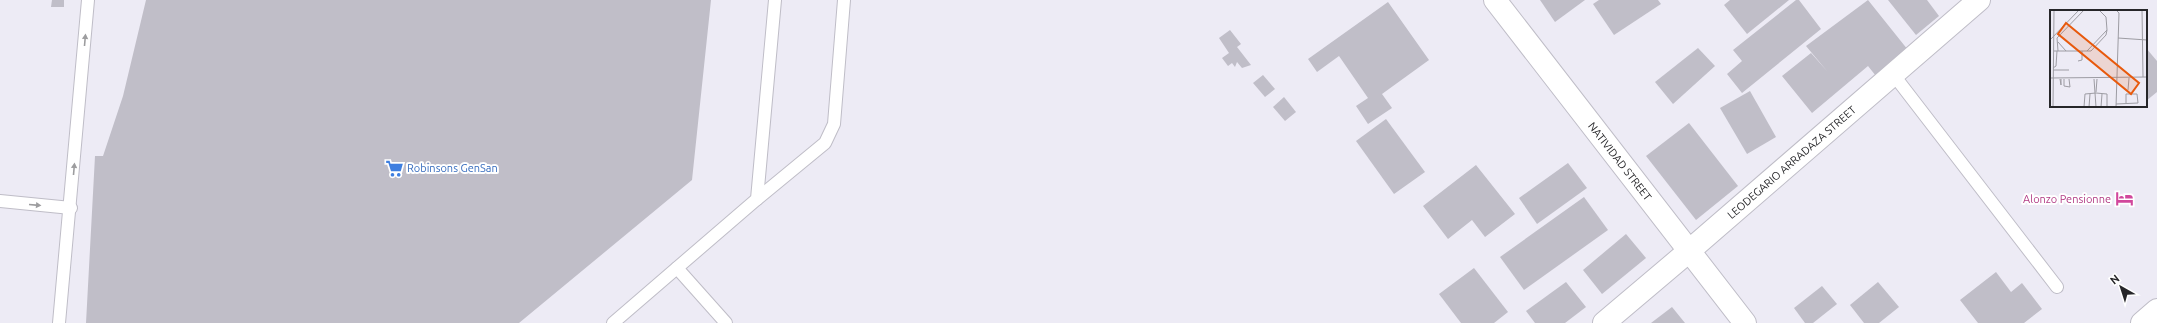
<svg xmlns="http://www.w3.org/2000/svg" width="2157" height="323" viewBox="0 0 2157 323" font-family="Ubuntu,sans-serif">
<rect width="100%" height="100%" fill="#edebf5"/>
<g fill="#c0bec8">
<path d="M52,0H64V7H51Z"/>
<path d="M146,0H711L692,180L519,323H86L95,156H103L123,96Z"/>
<path d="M1540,0H1585L1555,22Z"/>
<path d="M1599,0H1658L1661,4L1614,35L1593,4Z"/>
<path d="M1730,0H1789L1747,34L1724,5Z"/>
<path d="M1796,0H1799L1821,29L1742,93L1727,74L1742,61L1733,50Z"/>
<path d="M1868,0L1908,50L1876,76L1868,66L1812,113L1782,76L1811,53L1827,71L1806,46Z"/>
<path d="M1888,0H1927L1939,16L1916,35Z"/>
<path d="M1388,2L1429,60L1382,94L1392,108L1368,124L1356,106L1368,98L1339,56L1317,72L1308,59Z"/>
<path d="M1230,30L1241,44L1237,47L1251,65L1242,68L1237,62L1235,67L1232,63L1228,66L1222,58L1229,53L1219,38Z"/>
<path d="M1698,48L1715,66L1673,104L1655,82Z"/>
<path d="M2146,48L2157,61V92L2146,101Z"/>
<path d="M1263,75L1275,89L1265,97L1253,83Z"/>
<path d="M1750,91L1776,137L1747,154L1720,108Z"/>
<path d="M1284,97L1296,112L1285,121L1273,107Z"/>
<path d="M1386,119L1425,172L1394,194L1356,141Z"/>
<path d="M1689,123L1738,186L1696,220L1646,156Z"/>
<path d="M1568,163L1587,188L1537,224L1519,198Z"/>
<path d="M1476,165L1515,214L1485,237L1472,220L1448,239L1423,206Z"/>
<path d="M1584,197L1608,230L1524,290L1500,257Z"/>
<path d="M1626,234L1646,258L1602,294L1583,270Z"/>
<path d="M1474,268L1508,312L1494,323H1461L1439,294Z"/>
<path d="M1996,272L2011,292L2022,283L2042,309L2024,323H1978L1960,300Z"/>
<path d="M1566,282L1586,307L1565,323H1535L1526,311Z"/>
<path d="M1878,282L1899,307L1879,323H1864L1850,305Z"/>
<path d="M1822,286L1837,304L1813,323H1805L1794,308Z"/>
<path d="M1672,307L1685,323H1651Z"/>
</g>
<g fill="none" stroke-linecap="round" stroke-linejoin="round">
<defs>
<g id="service">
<path d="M1893,74L2057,287"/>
<path d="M757,199L825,143L834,124L844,0"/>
<path d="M0,201L71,208"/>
<path d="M677,268L726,323"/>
<path d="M59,323L88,0"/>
<path d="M613,323L757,199L775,0"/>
</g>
<g id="minor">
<path id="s1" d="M1495,0L1745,323"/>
<path d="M2142,323L2157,310"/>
</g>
<g id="tertiary">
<path id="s2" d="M1604,323L1689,251L1979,0"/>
</g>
</defs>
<use href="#service" stroke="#bfbdc7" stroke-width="14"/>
<use href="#minor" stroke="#bfbdc7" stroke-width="24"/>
<use href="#tertiary" stroke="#bfbdc7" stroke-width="24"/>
<use href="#service" stroke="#fff" stroke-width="12"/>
<use href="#minor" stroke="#fff" stroke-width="22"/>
<use href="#tertiary" stroke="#fff" stroke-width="22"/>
</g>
<defs><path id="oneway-solid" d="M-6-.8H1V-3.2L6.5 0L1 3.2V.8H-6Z"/></defs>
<g fill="#9d9d9f">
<use href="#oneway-solid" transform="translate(85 40) rotate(-85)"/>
<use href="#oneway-solid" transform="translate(74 169) rotate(-85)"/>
<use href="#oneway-solid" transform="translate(35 205) rotate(5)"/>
</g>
<defs>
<symbol id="supermarket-bare" viewBox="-9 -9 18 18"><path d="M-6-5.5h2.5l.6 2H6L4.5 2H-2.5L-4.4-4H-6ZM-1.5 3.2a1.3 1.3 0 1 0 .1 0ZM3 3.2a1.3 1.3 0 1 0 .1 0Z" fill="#3f7fe0" stroke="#fff" stroke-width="2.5" paint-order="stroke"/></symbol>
<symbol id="hotel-bare" viewBox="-9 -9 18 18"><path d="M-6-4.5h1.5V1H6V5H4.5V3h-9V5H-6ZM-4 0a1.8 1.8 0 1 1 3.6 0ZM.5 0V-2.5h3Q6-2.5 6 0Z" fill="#d1479c" stroke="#fff" stroke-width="2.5" paint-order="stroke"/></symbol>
</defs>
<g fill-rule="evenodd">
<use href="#supermarket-bare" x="382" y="156" width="25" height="25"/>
<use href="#hotel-bare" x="2112" y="186" width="25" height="25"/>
</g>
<g text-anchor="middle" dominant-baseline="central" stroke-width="4" stroke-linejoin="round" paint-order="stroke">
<g font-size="11" fill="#262629" stroke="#fff">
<text stroke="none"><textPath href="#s1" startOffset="204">NATIVIDAD STREET</textPath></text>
<text stroke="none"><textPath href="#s2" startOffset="247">LEODEGARIO ARRADAZA STREET</textPath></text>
</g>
<g font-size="11" fill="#366cbe" stroke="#fff" text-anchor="start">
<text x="407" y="168">Robinsons GenSan</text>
</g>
<g font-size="11" fill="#b23c85" stroke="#fff" text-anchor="end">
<text x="2111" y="199">Alonzo Pensionne</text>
</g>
</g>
<g transform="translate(2050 10)">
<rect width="97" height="97" fill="#edebf5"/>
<path fill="none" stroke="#9d9ca3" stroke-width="1" d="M66,0L69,3L66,97M92,0L93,67M68,28L97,30M0,30L29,0M8,32L16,41M4,41H37L57,20L56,7L49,0M8,41L7,28L34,0M37,41H41L56,25L57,20M28,51L32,50V41M3,58L6,56L7,41M3,60H19M0,68L97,67M10,69L11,75V69M14,69V76L20,77L19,69M44,69L46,97M78,80L79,68M46,82L47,69M66,94L88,93L87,84H76V93M3,97L4,0M34,97L35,84L46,83L57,84V97M39,97L40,84M51,97L52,84"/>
<path fill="#e8590c" fill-opacity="0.15" stroke="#e8590c" stroke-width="2" d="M16,13L89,73L81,84L8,24Z"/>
<rect width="97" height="97" fill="none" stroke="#262629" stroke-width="2"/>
</g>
<g transform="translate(2121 287) rotate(321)" stroke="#ffffff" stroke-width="3" paint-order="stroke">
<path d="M0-3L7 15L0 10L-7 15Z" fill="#262629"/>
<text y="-6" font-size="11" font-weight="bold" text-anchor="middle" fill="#262629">N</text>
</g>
</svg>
